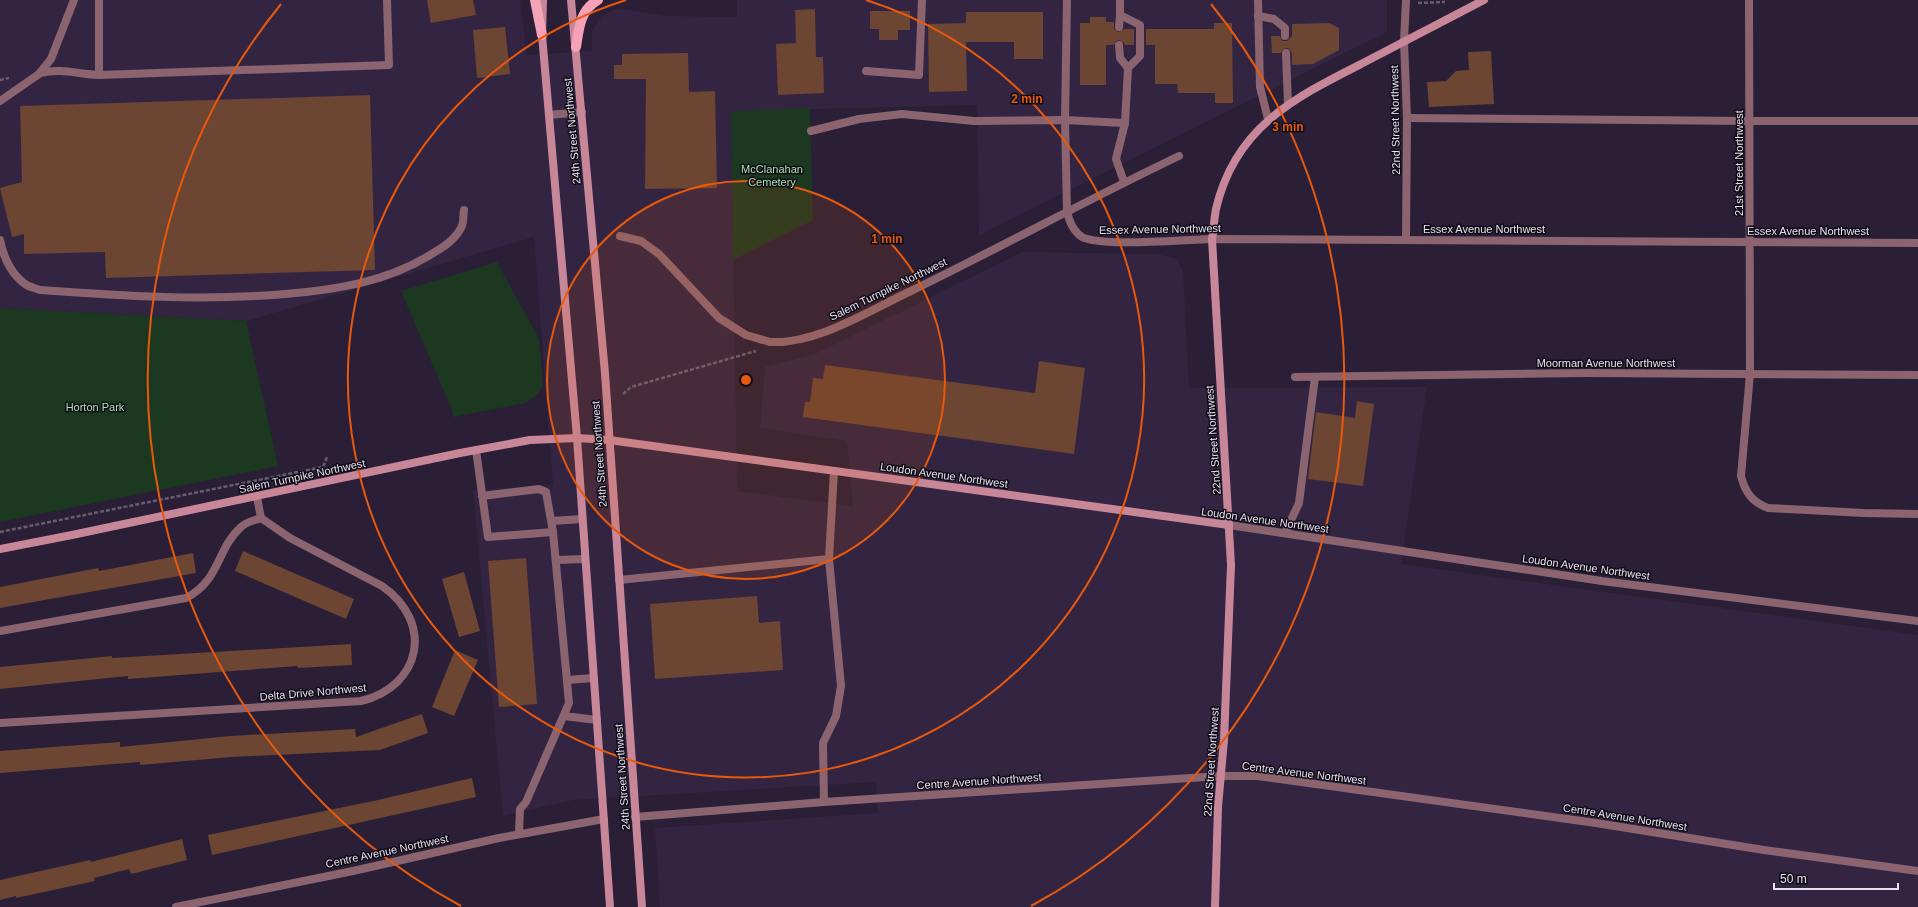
<svg xmlns="http://www.w3.org/2000/svg" width="1918" height="907" viewBox="0 0 1918 907" font-family="Arial,sans-serif">
<rect width="100%" height="100%" fill="#2a1f36"/>
<path fill="#332542" d="M0,0H520L527,55L592,51V31L601,17L617,8L664,16L737,17V0H1387V32L979,235L977,105L731,111L737,491L853,506L847,441L760,428L765,367L815,354L1022,252L1158,254L1177,259L1183,271L1189,388L1427,387L1401,564L1918,635V907H660L655,828L878,813L876,782L573,800L503,816L473,490L553,485L534,237L246,321L0,308Z"/>
<g fill="#1d3820">
<path d="M810,108L813,220L733,260L731,111Z"/>
<path d="M497,262L539,339L543,384L538,394L526,403L453,417L452,410L401,291Z"/>
<path d="M0,308L246,321L278,466L0,522Z"/>
</g>
<g fill="#6c4533">
<path d="M427,0H473L476,15L431,23Z"/>
<path d="M815,9L816,57H823L824,93L778,95L776,44L796,43L795,10Z"/>
<path d="M870,11H910V30H898V40H879V29H870Z"/>
<path d="M966,12H1043V59H1014V42H966L967,91L929,92L928,24L966,23Z"/>
<path d="M1090,17H1106V22H1114V29L1118,32L1124,29H1134V45H1125L1123,42L1119,40L1116,41L1114,45H1106V85H1080V23H1090Z"/>
<path d="M1214,23H1232L1233,103H1215V93H1178L1177,84H1155V45H1146V29H1214Z"/>
<path d="M1329,23L1339,28V50L1313,64L1292,65V53L1288,48L1283,49L1281,53H1272L1271,36H1280L1282,41H1287L1292,36V24Z"/>
<path d="M505,27L510,74L477,78L473,30Z"/>
<path d="M1491,51L1494,104L1429,107L1427,82L1446,81L1456,71L1469,70L1468,52Z"/>
<path d="M688,53L689,92L715,91L717,188L645,189L646,79H614V65H622V54Z"/>
<path d="M370,95L375,270L106,278L105,252L24,254V234L12,237L0,188L22,182L20,106Z"/>
<path d="M1039,361L1085,368L1074,454L803,417L805,402H810L813,378L823,379L825,365L1035,393Z"/>
<path d="M1357,401L1374,404L1363,486L1308,479L1316,412L1355,418Z"/>
<path d="M243,551L354,599L346,619L235,571Z"/>
<path d="M193,553L196,573L0,608V587L98,568L99,571Z"/>
<path d="M526,558L537,704L499,707L488,561Z"/>
<path d="M464,572L480,631L459,637L442,579Z"/>
<path d="M757,596L759,623L780,621L783,670L655,679L650,604Z"/>
<path d="M351,644L352,665L298,668L297,666L128,679V676L0,689V667L112,656V658Z"/>
<path d="M455,650L478,660L454,716L432,707Z"/>
<path d="M422,714L428,733L380,750L231,757L140,765V762L0,773V751L120,742V747L230,736L355,729L356,737Z"/>
<path d="M472,778L476,797L212,855L208,835L378,800Z"/>
<path d="M182,839L187,860L131,874L129,869L94,878L95,881L16,898V896L0,900V880L90,860L91,862Z"/>
</g>
<g fill="none" stroke-linecap="round" stroke-linejoin="round">
<g stroke="#665d71" stroke-width="2.5" stroke-dasharray="4 2" stroke-linecap="butt">
<path d="M1418,3L1445,2"/>
<path d="M0,80L9,78"/>
<path d="M623,394L631,387L756,351"/>
<path d="M0,532L323,467L327,457"/>
</g>
<g stroke="#8c646f" stroke-width="8">
<path d="M99,0V75L389,65L387,0"/>
<path d="M1120,0V15L1140,25V56L1128,68L1125,123L1116,159L1124,182"/>
<path d="M1258,0L1260,87L1268,119"/>
<path d="M1258,16L1274,19L1285,28V36"/>
<path d="M1119,27L1120,15"/>
<path d="M1119,45L1120,58L1128,68"/>
<path d="M1286,53L1288,104"/>
<path d="M866,71L919,75L922,0"/>
<path d="M40,73C62,68 77,74 99,75"/>
<path d="M0,101L39,74L51,59L74,0"/>
<path d="M549,115L582,112"/>
<path d="M1407,118L1750,121H1918"/>
<path d="M811,131L859,119L902,114L974,121L1065,120L1125,123"/>
<path d="M620,236L641,241L659,254L719,318L746,335L770,342"/>
<path d="M0,240C3,256 11,274 25,284C29,287 35,288 40,290C122,296 203,301 285,294C335,290 386,282 430,255C442,248 454,241 461,228C464,223 463,216 464,210"/>
<path d="M1750,374L1741,476C1745,492 1752,502 1768,508L1864,513L1918,514"/>
<path d="M476,450L488,537L553,532L546,492L539,489L482,496"/>
<path d="M552,521L582,519"/>
<path d="M1285,533L1299,503L1315,377"/>
<path d="M556,560L585,559"/>
<path d="M619,580L829,559L834,471"/>
<path d="M0,631L186,598C220,581 217,548 241,527C246,522 255,520 261,518"/>
<path d="M567,680L594,678"/>
<path d="M564,716L597,720"/>
<path d="M824,802L823,743L836,716L841,686L829,559"/>
<path d="M519,834L520,809L526,802L569,703L553,532"/>
</g>
<g stroke="#8c646f" stroke-width="8">
<path d="M1067,0L1065,120L1067,211C1069,221 1073,231 1082,237C1100,247 1187,240 1212,239L1918,243"/>
<path d="M1406,0L1404,41L1407,118L1406,240"/>
<path d="M1749,0L1750,374"/>
<path d="M770,342C818,344 868,311 911,291C1001,247 1089,199 1179,156"/>
<path d="M1295,377L1588,373L1918,375"/>
<path d="M1229,525L1602,581L1918,621"/>
<path d="M0,723L361,701C422,686 434,622 382,586L290,538L261,518L257,497"/>
<path d="M635,817L824,802L1221,776H1257L1596,823L1764,850L1918,871"/>
<path d="M176,907L353,871L499,838L604,819"/>
</g>
<g stroke="#c78799" stroke-width="8">
<path d="M543,0L542,35L577,438L610,907"/>
<path d="M571,0L605,373L642,907"/>
<path d="M0,549L72,535L460,453L530,440L577,438L609,440L1229,525"/>
<path d="M1215,907L1218,807L1224,740L1231,565L1212,239C1214,229 1214,219 1216,209C1235,127 1294,98 1363,63C1403,42 1443,21 1484,0"/>
</g>
<g stroke="#f5a2b9" stroke-width="10">
<path d="M535,0L542,35"/>
<path d="M576,47C579,28 580,10 598,0"/>
</g>
</g>
<circle cx="746" cy="380" r="199" fill="#e8590c" fill-opacity=".12"/>
<g fill="none" stroke="#e8590c" stroke-width="2">
<circle cx="746" cy="380" r="199"/>
<path d="M866 0A398 398 0 1 1 626 0"/>
<path d="M461 906A598 598 0 0 1 281 4M1211 4A598 598 0 0 1 1031 906"/>
</g>
<g text-anchor="middle" dominant-baseline="central" stroke-width="3" stroke-linejoin="round" paint-order="stroke">
<g font-size="11" fill="#e7e0f0" stroke="#100c16">
<text transform="translate(1395 120) rotate(-91)">22nd Street Northwest</text>
<text transform="translate(572 131) rotate(-95)">24th Street Northwest</text>
<text transform="translate(1739 163) rotate(-90)">21st Street Northwest</text>
<text transform="translate(1160 229) rotate(-1)">Essex Avenue Northwest</text>
<text x="1484" y="229">Essex Avenue Northwest</text>
<text x="1808" y="231">Essex Avenue Northwest</text>
<text transform="translate(888 289) rotate(-26)">Salem Turnpike Northwest</text>
<text x="1606" y="363">Moorman Avenue Northwest</text>
<text transform="translate(1213 440) rotate(-94)">22nd Street Northwest</text>
<text transform="translate(599 454) rotate(-94)">24th Street Northwest</text>
<text transform="translate(944 475) rotate(8)">Loudon Avenue Northwest</text>
<text transform="translate(302 476) rotate(-12)">Salem Turnpike Northwest</text>
<text transform="translate(1265 520) rotate(8)">Loudon Avenue Northwest</text>
<text transform="translate(1586 567) rotate(8)">Loudon Avenue Northwest</text>
<text transform="translate(313 692) rotate(-5)">Delta Drive Northwest</text>
<text transform="translate(1211 762) rotate(-86)">22nd Street Northwest</text>
<text transform="translate(1304 773) rotate(7)">Centre Avenue Northwest</text>
<text transform="translate(622 777) rotate(-94)">24th Street Northwest</text>
<text transform="translate(979 781) rotate(-4)">Centre Avenue Northwest</text>
<text transform="translate(1625 817) rotate(9)">Centre Avenue Northwest</text>
<text transform="translate(387 851) rotate(-12)">Centre Avenue Northwest</text>
</g>
<g font-size="11" fill="#aae1ae" stroke="#100c16">
<text x="772" y="169">McClanahan<tspan x="772" dy="13">Cemetery</tspan></text>
<text x="95" y="407">Horton Park</text>
</g>
</g>
<circle cx="746" cy="380" r="6" fill="#e8590c" stroke="#100c16" stroke-width="2"/>
<g font-size="12" text-anchor="middle" font-weight="bold" fill="#e8590c" stroke="#100c16" stroke-width="3" stroke-linejoin="round" paint-order="stroke">
<text x="1027" y="103">2 min</text>
<text x="1288" y="131">3 min</text>
<text x="887" y="243">1 min</text>
</g>
<path d="M1774 883v6h124v-6" fill="none" stroke="#e7e0f0" stroke-width="2"/>
<text x="1780" y="883" font-size="12" fill="#e7e0f0" stroke="#100c16" stroke-width="3" paint-order="stroke">50 m</text>
</svg>
